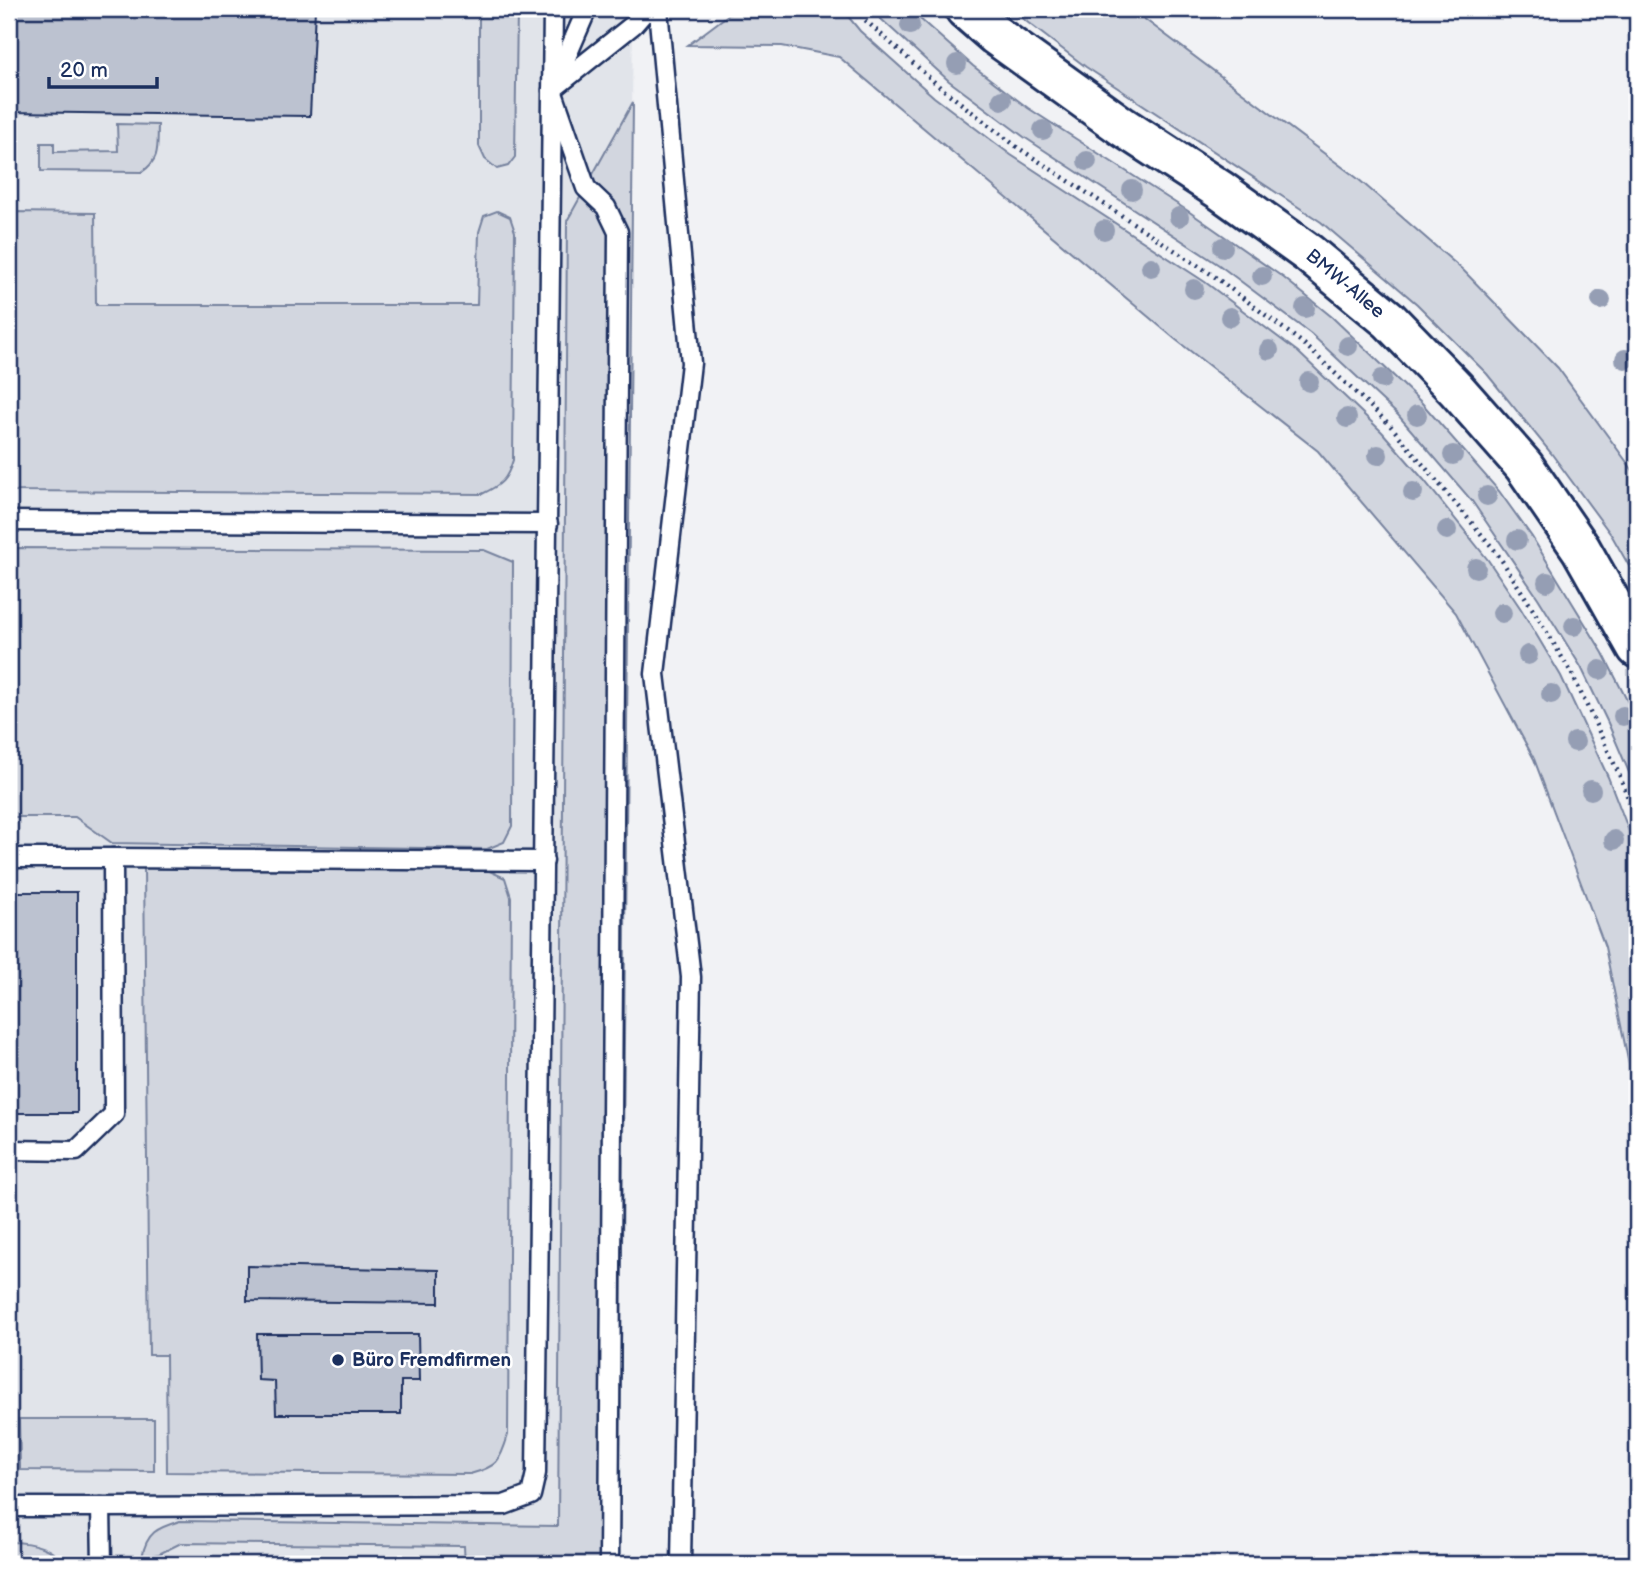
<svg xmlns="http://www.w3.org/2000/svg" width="1646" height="1573" viewBox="0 0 1646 1573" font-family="'Balsamiq Sans',sans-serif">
<rect width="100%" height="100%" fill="#f1f2f5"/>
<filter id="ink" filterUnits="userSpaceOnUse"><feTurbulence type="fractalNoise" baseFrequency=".0143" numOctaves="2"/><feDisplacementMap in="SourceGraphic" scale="14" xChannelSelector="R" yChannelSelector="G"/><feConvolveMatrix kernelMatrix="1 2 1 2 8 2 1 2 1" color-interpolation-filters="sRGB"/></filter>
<g filter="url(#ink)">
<path fill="#e1e4ea" d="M9,9H633L619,1564H9Z"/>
<g fill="#d2d6df" stroke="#76829e" stroke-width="2">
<path d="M479,9H517L515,157L508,166L497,169L485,159L479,146Z"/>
<path d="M736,9H842L860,31L934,97L1011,155L1205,282L1298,352L1382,432L1424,480L1488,560L1521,609L1561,676L1608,777L1634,844L1637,853V1104L1605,947L1534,759L1456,613L1318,451L1175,339L839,57L782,46L688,45Z"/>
<path d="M870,9H909L973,66L1028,108L1188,211L1284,278L1332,317L1421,402L1499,491L1532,537L1603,653L1637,720V791L1608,723L1581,667L1538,598L1472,501L1398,415L1311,334L1219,265L1024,137L949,81Z"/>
<path d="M1010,9H1131L1357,178L1464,271L1558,368L1637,476V580L1612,536L1551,453L1487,374L1417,304L1321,222L1086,67Z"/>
<path d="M633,102L619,1564H465L464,1546L181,1543L159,1554L142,1557C147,1532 157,1528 180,1521L558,1526L567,221Z"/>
<path d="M117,124L158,125C157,146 161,159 142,172L41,171V143H54V152L118,151Z"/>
<path d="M497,211L510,217L515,232L513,460C507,480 501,485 482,494L9,491V212L95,213L96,305H477L479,232L484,216Z"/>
<path d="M9,548L484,550L513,562L512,826L504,842L487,849L112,843L75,817H9Z"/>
<path d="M144,867L485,869L505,878L511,897L508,1435C500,1462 497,1467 470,1474L167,1472L166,1355H149Z"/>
<path d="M19,1419H154V1471L20,1470Z"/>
<path d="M9,1542C29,1542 52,1546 64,1564H9Z"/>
</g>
<g fill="#bcc2d0" stroke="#1b2f5e" stroke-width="2">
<path d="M9,9H315L310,116L9,112Z"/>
<rect x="9" y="892" width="68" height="221"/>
<path d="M247,1266L439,1270V1303L247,1301Z"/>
<path d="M257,1334H418L419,1381H401V1414H276L275,1381L258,1380Z"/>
</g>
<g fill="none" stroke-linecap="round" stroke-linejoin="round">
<defs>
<g id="lane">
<path d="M587,9L552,90L586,188L606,207L618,232L609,1564"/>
<path d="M658,9L691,363L655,674L691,977L681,1564"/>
<path d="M554,88L633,25L647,9"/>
<path d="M9,521L548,524"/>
<path d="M9,858H113"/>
<path d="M9,1150L76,1151L114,1114L113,858L544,861"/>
<path d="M9,1507H101L102,1564"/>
<path d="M101,1507L504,1505L531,1495L536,1473L553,9"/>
</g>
<path id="secondary" d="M965,9L995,35L1123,127L1220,190L1308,253L1389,320L1456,389L1524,466L1581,549L1637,648"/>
</defs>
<use href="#lane" stroke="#1b2f5e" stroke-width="23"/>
<use href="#secondary" stroke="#1b2f5e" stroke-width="44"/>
<path stroke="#1b2f5e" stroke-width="4.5" stroke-dasharray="2 5" stroke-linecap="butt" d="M857,9L865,20L940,87L1017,147L1211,274L1304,344L1389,424L1497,553L1529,603L1571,672L1619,774L1637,822"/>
<use href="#lane" stroke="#fff" stroke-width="18"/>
<use href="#secondary" stroke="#fff" stroke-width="38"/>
</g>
<g fill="#959eb4">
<circle cx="910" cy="25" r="10"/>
<circle cx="957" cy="64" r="10"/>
<circle cx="1002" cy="100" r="10"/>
<circle cx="1043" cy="130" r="10"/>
<circle cx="1087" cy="161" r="10"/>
<circle cx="1132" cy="190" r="10"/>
<circle cx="1179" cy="217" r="10"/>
<circle cx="1104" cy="230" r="10"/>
<circle cx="1223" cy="247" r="10"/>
<circle cx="1151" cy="267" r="10"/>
<circle cx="1262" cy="276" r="10"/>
<circle cx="1194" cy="289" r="10"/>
<circle cx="1601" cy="300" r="10"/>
<circle cx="1305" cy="308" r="10"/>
<circle cx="1230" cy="317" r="10"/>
<circle cx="1348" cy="346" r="10"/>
<circle cx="1269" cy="350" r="10"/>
<circle cx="1625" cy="359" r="10"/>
<circle cx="1382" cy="379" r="10"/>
<circle cx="1309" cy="382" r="10"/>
<circle cx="1417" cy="415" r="10"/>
<circle cx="1347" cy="418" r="10"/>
<circle cx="1378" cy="455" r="10"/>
<circle cx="1453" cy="455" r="10"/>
<circle cx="1413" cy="492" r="10"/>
<circle cx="1487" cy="496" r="10"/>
<circle cx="1447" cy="530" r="10"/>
<circle cx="1517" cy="540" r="10"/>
<circle cx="1476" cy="568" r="10"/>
<circle cx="1547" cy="582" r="10"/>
<circle cx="1502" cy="613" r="10"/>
<circle cx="1574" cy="626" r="10"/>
<circle cx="1528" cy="655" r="10"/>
<circle cx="1600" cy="670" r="10"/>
<circle cx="1551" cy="694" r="10"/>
<circle cx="1623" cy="716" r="10"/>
<circle cx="1575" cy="742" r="10"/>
<circle cx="1591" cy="790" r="10"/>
<circle cx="1614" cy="840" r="10"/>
</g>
</g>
<circle fill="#1b2f5e" stroke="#fff" stroke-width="2.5" cx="338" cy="1360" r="7"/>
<g text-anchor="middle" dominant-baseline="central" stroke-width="5" stroke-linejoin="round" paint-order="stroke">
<g font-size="19" fill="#1b2f5e" stroke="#fff">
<text transform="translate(1345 284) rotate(40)">BMW-Allee</text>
</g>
<g font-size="19" font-weight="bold" fill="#1b2f5e" stroke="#fff" text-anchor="start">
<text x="352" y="1360">Büro Fremdfirmen</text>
</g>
</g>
<rect width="1646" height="1573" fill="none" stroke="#fff" stroke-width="35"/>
<rect x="18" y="18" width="1611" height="1538" fill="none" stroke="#1b2f5e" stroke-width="2.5" filter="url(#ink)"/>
<path d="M49 77v10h108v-10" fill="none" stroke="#1b2f5e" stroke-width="3.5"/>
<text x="60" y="77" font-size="21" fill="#1b2f5e" stroke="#ffffff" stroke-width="5" paint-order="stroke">20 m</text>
</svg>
